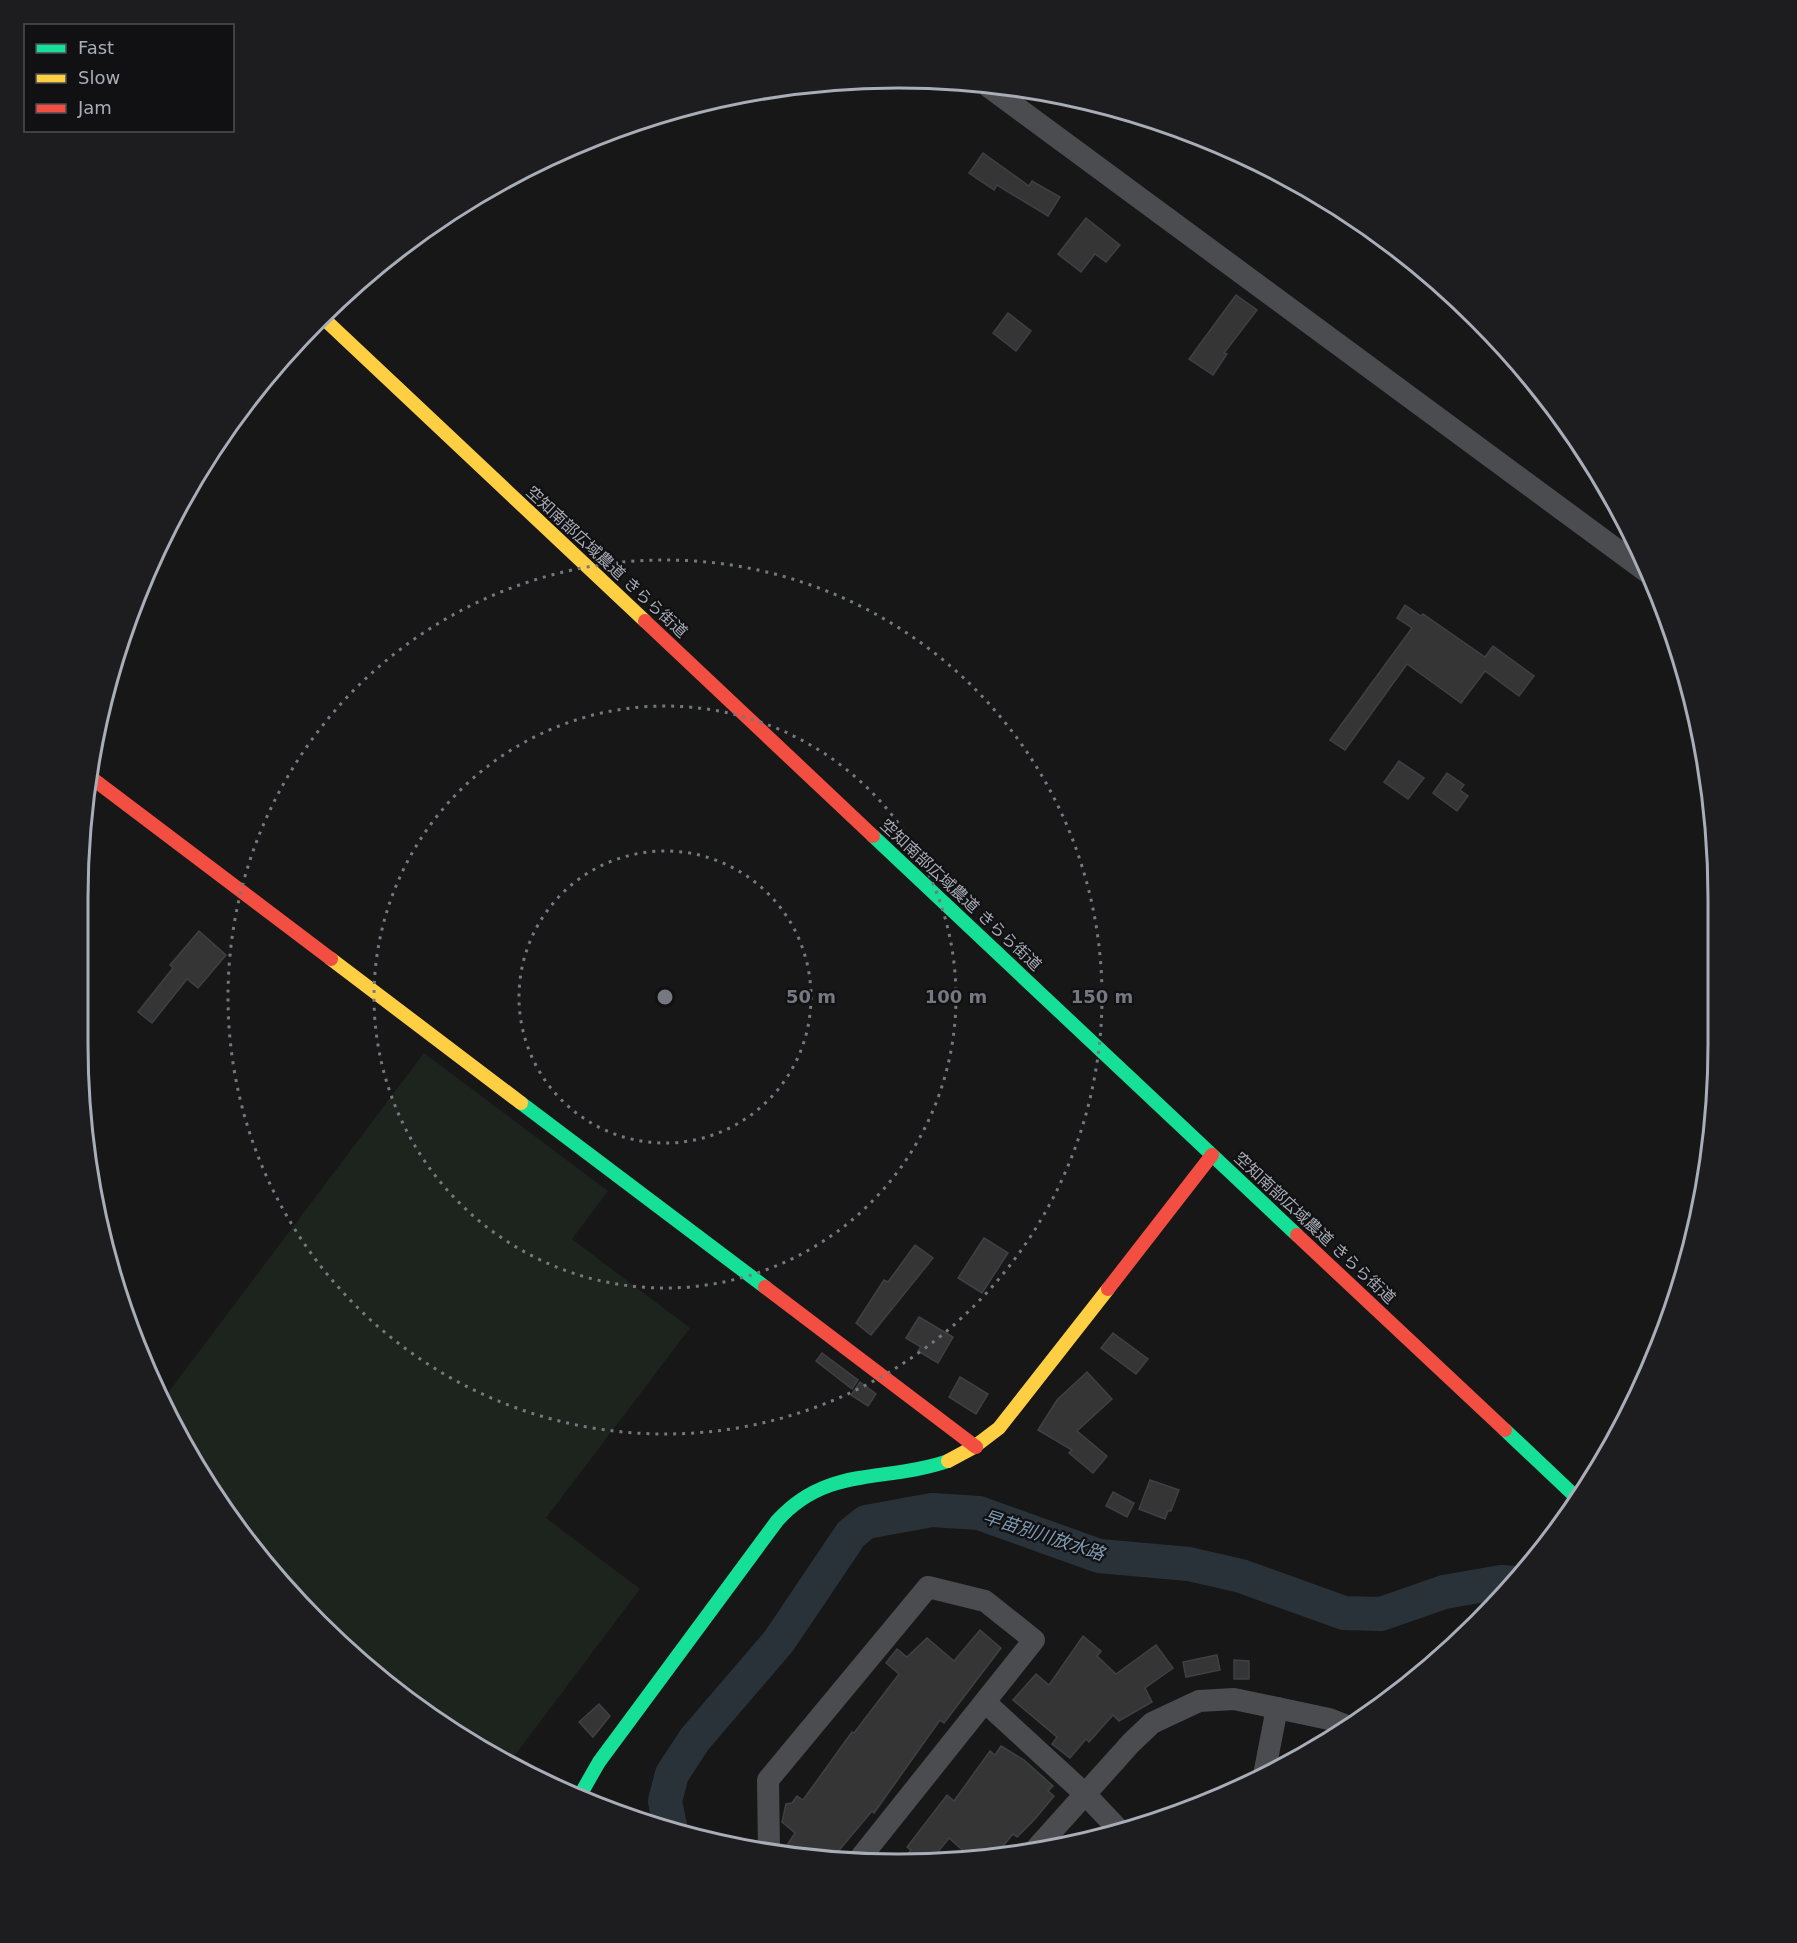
<svg xmlns="http://www.w3.org/2000/svg" width="1797" height="1943" viewBox="0 0 1797 1943" font-family="'DejaVu Sans','Noto Sans JP',sans-serif">
<rect width="100%" height="100%" fill="#171717"/>
<path fill="#1d241e" d="M424,1053L608,1191L572,1239L690,1328L546,1518L640,1589L509,1763L358,1662L248,1544L161,1402Z"/>
<g fill="none" stroke-linecap="round" stroke-linejoin="round">
<path stroke="#2a3239" stroke-width="34" d="M671,1831L665,1801L672,1774L695,1739L779,1641L851,1534L866,1522L932,1510L979,1513L1099,1556L1189,1564L1241,1576L1344,1613L1381,1614L1444,1592L1501,1582L1517,1583"/>
</g>
<g fill="#353536" stroke="#3f4043" stroke-width="1.5">
<path d="M983,153L1029,186L1032,181L1060,197L1048,216L997,185L994,190L969,173Z"/>
<path d="M1086,218L1120,245L1106,262L1095,254L1081,272L1058,254Z"/>
<path d="M1236,295L1257,310L1224,353L1227,354L1213,375L1189,359Z"/>
<path d="M1008,313L1031,331L1016,351L993,333Z"/>
<path d="M1405,605L1421,616L1423,614L1485,657L1493,646L1534,676L1519,696L1485,671L1461,703L1407,664L1345,750L1330,740L1412,628L1397,618Z"/>
<path d="M1399,761L1424,778L1408,799L1384,782Z"/>
<path d="M1447,773L1464,785L1460,790L1468,796L1457,811L1433,793Z"/>
<path d="M199,931L226,955L198,988L187,979L152,1023L138,1012L173,968L170,965Z"/>
<path d="M984,1238L1008,1253L982,1293L958,1278Z"/>
<path d="M915,1245L933,1258L871,1335L856,1323L884,1280L888,1282Z"/>
<path d="M919,1317L953,1337L938,1363L918,1351L921,1347L906,1338Z"/>
<path d="M1113,1333L1148,1359L1136,1374L1101,1348Z"/>
<path d="M822,1353L858,1380L852,1389L816,1361Z"/>
<path d="M1087,1372L1112,1399L1077,1431L1107,1456L1093,1473L1069,1453L1072,1450L1038,1430L1057,1400Z"/>
<path d="M960,1377L988,1394L976,1414L949,1397Z"/>
<path d="M860,1382L876,1394L868,1406L851,1395Z"/>
<path d="M1150,1480L1179,1490L1171,1511H1168L1165,1519L1139,1509Z"/>
<path d="M1113,1492L1134,1503L1127,1517L1106,1506Z"/>
<path d="M980,1630L1001,1648L944,1723L940,1720L874,1813L872,1811L830,1861L782,1853L795,1833L782,1822L786,1804L792,1803L797,1796L803,1800L852,1732L854,1733L899,1674L886,1663L897,1649L907,1657L927,1638L954,1661Z"/>
<path d="M1083,1636L1101,1651L1097,1656L1116,1674L1156,1645L1173,1668L1145,1688L1152,1702L1119,1721L1113,1715L1089,1742L1086,1739L1070,1758L1052,1744L1057,1737L1013,1700L1036,1674L1049,1685Z"/>
<path d="M1217,1655L1220,1670L1186,1677L1183,1662Z"/>
<path d="M1234,1660L1249,1661V1679H1234Z"/>
<path d="M599,1704L610,1716L593,1737L579,1722Z"/>
<path d="M1001,1746L1024,1760L1053,1786L1048,1791L1054,1796L1035,1819L1017,1837L1013,1834L997,1853L968,1855L949,1838L934,1857L904,1859L911,1850L907,1847L947,1795L954,1801L990,1751L995,1755Z"/>
</g>
<g fill="none" stroke-linecap="round" stroke-linejoin="round">
<g stroke="#4b4c50" stroke-width="22">
<path d="M989,87L1651,575"/>
<path d="M986,1703L1085,1794L1120,1831"/>
<path d="M1264,1775L1277,1708"/>
<path d="M769,1851L768,1780L928,1587L985,1601L1034,1640L857,1862"/>
<path d="M1034,1851L1131,1743L1152,1723L1199,1701L1234,1699L1329,1719L1352,1728"/>
</g>
<g stroke="#16e098" stroke-width="14">
<path d="M873,836L1297,1235"/>
<path d="M521,1103L765,1287"/>
<path d="M1505,1430L1578,1499"/>
<path d="M579,1797L599,1762L777,1521C827,1465 884,1483 948,1461"/>
</g>
<g stroke="#ffcf43" stroke-width="14">
<path d="M321,316L645,621"/>
<path d="M331,959L521,1103"/>
<path d="M948,1461L974,1447L999,1428L1108,1289"/>
</g>
<g stroke="#f24e42" stroke-width="14">
<path d="M645,621L873,836"/>
<path d="M89,776L331,959"/>
<path d="M1297,1235L1505,1430"/>
<path d="M765,1287L976,1447"/>
<path d="M1108,1289L1212,1155"/>
</g>
</g>
<g fill="none" stroke="#757880" stroke-width="3" stroke-dasharray="3 6">
<circle cx="665" cy="997" r="146"/>
<circle cx="665" cy="997" r="291"/>
<circle cx="665" cy="997" r="437"/>
</g>
<g text-anchor="middle" dominant-baseline="central" stroke-width="4.5" stroke-linejoin="round" paint-order="stroke">
<g font-size="16" fill="#a8adb8" stroke="#111113">
<text transform="translate(607 562) rotate(43)">空知南部広域農道 きらら街道</text>
<text transform="translate(961 895) rotate(43)">空知南部広域農道 きらら街道</text>
<text transform="translate(1315 1228) rotate(43)">空知南部広域農道 きらら街道</text>
</g>
<g font-size="18" font-style="italic" fill="#7f9bb3" stroke="#111113">
<text transform="translate(1044 1535) rotate(18)">早苗別川放水路</text>
</g>
</g>
<path d="M0 0H1797V1943H0ZM898 88H898A810 810 0 0 1 1708 898V1044A810 810 0 0 1 898 1854H898A810 810 0 0 1 88 1044V898A810 810 0 0 1 898 88Z" fill="#1d1d20" fill-rule="evenodd"/>
<path fill="none" stroke="#a8adb8" stroke-width="3" d="M898 88H898A810 810 0 0 1 1708 898V1044A810 810 0 0 1 898 1854H898A810 810 0 0 1 88 1044V898A810 810 0 0 1 898 88Z"/>
<circle cx="665" cy="997" r="9" fill="#757880" stroke="#111113" stroke-width="3"/>
<g font-size="18" text-anchor="middle" font-weight="bold" fill="#757880" stroke="#111113" stroke-width="4.5" stroke-linejoin="round" paint-order="stroke">
<text x="811" y="1003">50 m</text>
<text x="956" y="1003">100 m</text>
<text x="1102" y="1003">150 m</text>
</g>
<rect x="24" y="24" width="210" height="108" fill="#111113" stroke="#4d4f55" stroke-width="1.5"/>
<rect x="36" y="44" width="30" height="9" fill="#16e098" stroke="#4d4f55" stroke-width="1.5"/>
<text x="78" y="54" font-size="18" fill="#a8adb8">Fast</text>
<rect x="36" y="74" width="30" height="9" fill="#ffcf43" stroke="#4d4f55" stroke-width="1.5"/>
<text x="78" y="84" font-size="18" fill="#a8adb8">Slow</text>
<rect x="36" y="104" width="30" height="9" fill="#f24e42" stroke="#4d4f55" stroke-width="1.5"/>
<text x="78" y="114" font-size="18" fill="#a8adb8">Jam</text>
</svg>
